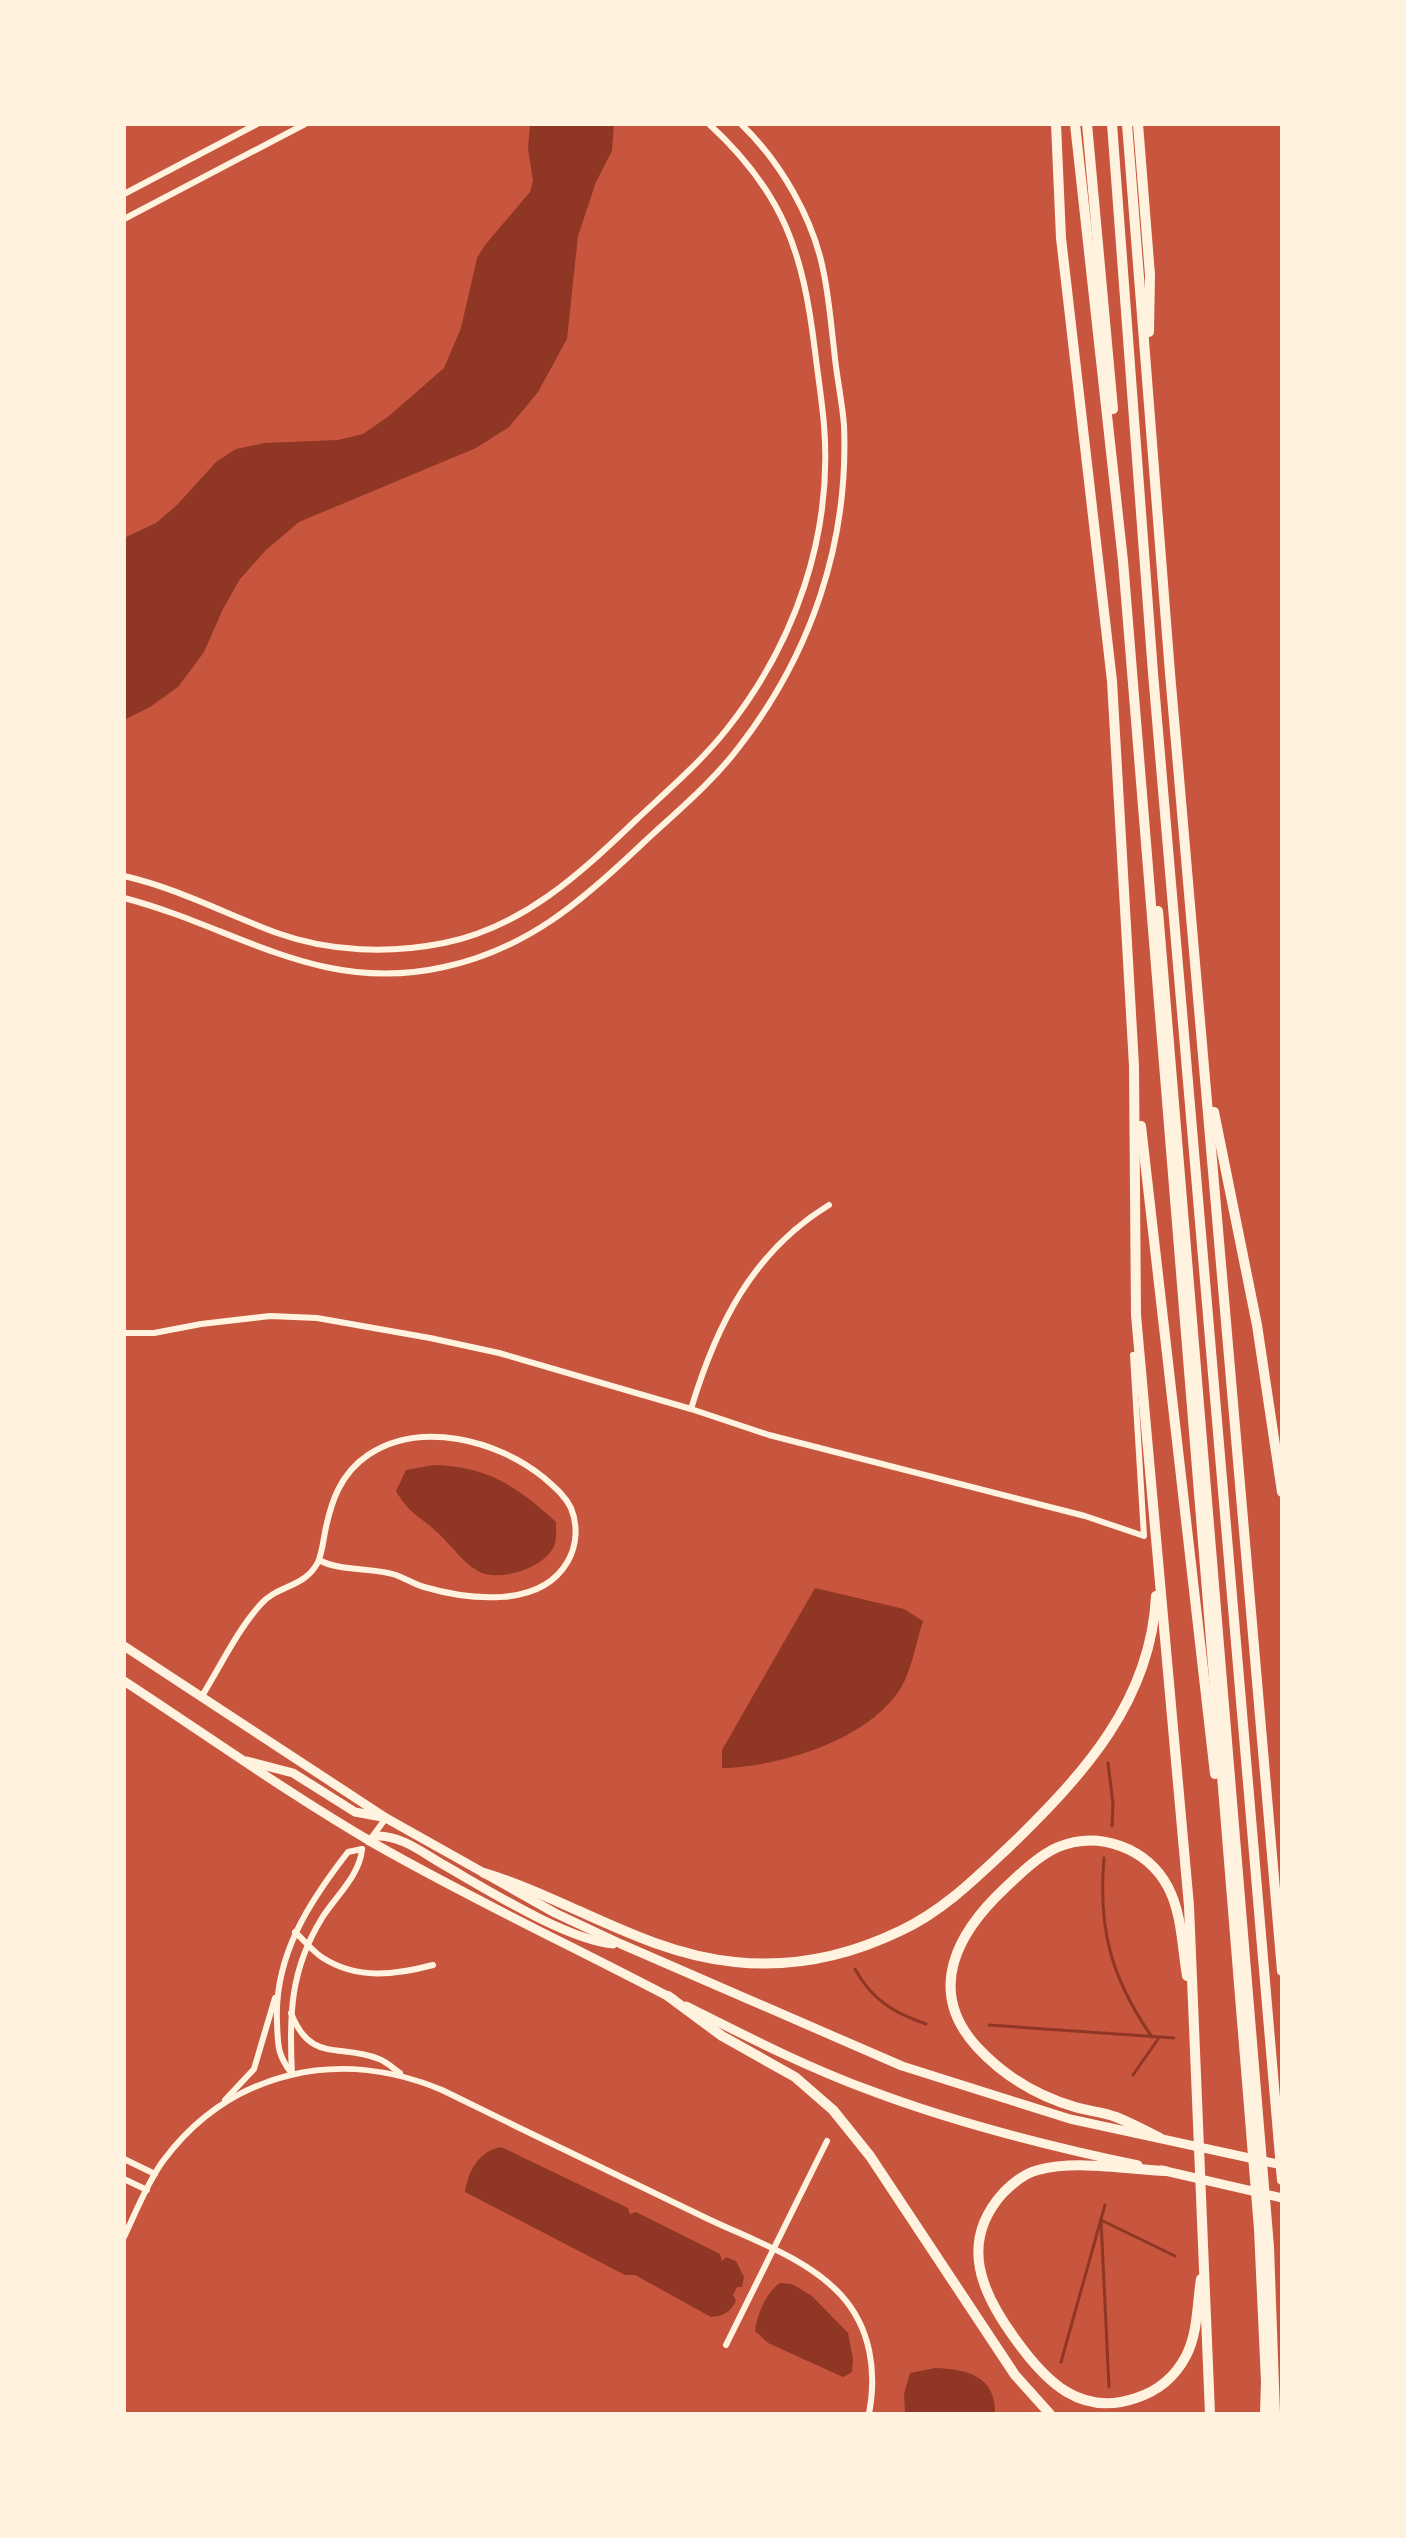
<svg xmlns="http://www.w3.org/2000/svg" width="1406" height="2538" viewBox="0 0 1406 2538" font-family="'Open Sans',sans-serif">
<rect width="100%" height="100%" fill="#c8553d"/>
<g fill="#8f3625">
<path d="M530,124H614L612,151L596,182L578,236L567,339L538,392L509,427L476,448L299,522L266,550L240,579L223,609L204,652L178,687L150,707L124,720V538L156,523L178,504L216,462L236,449L264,443L338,440L363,434L389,416L444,368L461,328L477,258L485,245L530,192L533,181L528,149Z"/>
<path d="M433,1465C487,1466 517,1486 556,1522C556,1529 557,1539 554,1546C545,1568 498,1583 478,1571C462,1562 452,1546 438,1533C420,1516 409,1514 396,1491L406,1470Z"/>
<path d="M815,1588L904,1609L923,1621C917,1640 913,1662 905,1680C878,1738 780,1767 722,1768V1750Z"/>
<path d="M501,2147L628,2208L630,2214L636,2212L720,2254L722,2261L726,2257L736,2261L744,2277L742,2287H737L733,2295L736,2301C730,2312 724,2316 711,2317L635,2275H625L465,2192C468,2171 479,2151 501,2147Z"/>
<path d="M780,2283L792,2284L812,2296L848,2333L853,2359L852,2372L843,2377L768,2343L755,2331C757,2315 766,2292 780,2283Z"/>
<path d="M935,2368C967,2369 996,2376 995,2414L905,2412L904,2394L910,2373Z"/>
</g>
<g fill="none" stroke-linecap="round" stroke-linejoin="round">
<g stroke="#8f3625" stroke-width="3">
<path d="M1108,1763L1113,1804L1112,1826"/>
<path d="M1104,1858C1098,1929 1111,1978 1152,2037"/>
<path d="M855,1969C872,2000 894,2013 926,2024"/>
<path d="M989,2025L1174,2038"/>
<path d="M1133,2075L1158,2039"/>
<path d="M1101,2220L1109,2387"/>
<path d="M1101,2220L1175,2256"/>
<path d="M1061,2362L1105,2205"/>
</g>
<g stroke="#fff3e0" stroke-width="6">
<path d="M124,194L257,124"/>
<path d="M124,219L305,124"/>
<path d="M124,876C177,888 226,914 277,933C330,952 389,954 444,943C523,927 580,874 636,820C667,791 700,763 727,729C795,643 833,535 824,425C822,401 818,376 815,351C803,252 784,193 709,124"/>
<path d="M124,898C236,927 319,995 444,967C527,949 581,902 641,845C674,814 711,784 739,747C811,654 849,543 844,425C842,400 836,374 834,349C831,324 829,299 824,274C814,220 781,162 741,124"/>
<path d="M124,1333H154L201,1324L270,1316L317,1318L430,1338L499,1353L691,1409L769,1435L1085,1516L1144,1536L1133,1355"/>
<path d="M691,1409C716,1326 752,1252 829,1205"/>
<path d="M202,1696C220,1667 238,1629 261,1604C277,1585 305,1588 318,1562C322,1553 323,1542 325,1532C331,1502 340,1474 368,1455C420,1420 497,1440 543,1477C553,1486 565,1495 571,1508C578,1525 577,1545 568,1561C541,1609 469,1600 424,1587C414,1584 406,1579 396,1575C372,1567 341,1572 319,1560"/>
<path d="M372,1837L386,1818"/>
<path d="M295,1932C304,1940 313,1952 323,1958C358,1980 395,1975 433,1965"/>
<path d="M291,2013C311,2064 339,2043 379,2059C387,2062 394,2069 400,2073"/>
<path d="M292,2074C277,2054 278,2046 277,2022C274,1956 309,1902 348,1852L362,1849"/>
<path d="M292,2074C289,2015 290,1970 322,1918C336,1896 360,1875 362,1849"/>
<path d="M225,2100L254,2069L275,1998"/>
<path d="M124,2159L155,2174"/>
<path d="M124,2179L147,2190"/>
<path d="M124,2237C136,2212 147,2183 163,2161C231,2070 340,2047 442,2090C529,2133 617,2175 704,2217C749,2239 806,2257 841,2295C871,2328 877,2372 869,2414"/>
<path d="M726,2345L827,2141"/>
</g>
<g stroke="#fff3e0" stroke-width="9">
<path d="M124,1646L386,1818L555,1913L621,1944L902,2066L1070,2119L1282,2165"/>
<path d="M124,1681C208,1736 289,1794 375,1844C473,1900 574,1947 673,1999"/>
<path d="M247,1761L293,1773L355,1812L382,1817"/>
<path d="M369,1841L376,1836C401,1835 423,1853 444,1865C488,1890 565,1939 613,1944"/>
<path d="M686,2006C746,2036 806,2067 869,2090C956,2123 1047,2146 1138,2165"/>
<path d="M1161,2170L1282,2198"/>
</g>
<g stroke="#fff3e0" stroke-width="10">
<path d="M1056,124L1061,238L1112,681L1134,1066L1136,1315L1189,1906L1210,2414"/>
<path d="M1075,124L1123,561L1259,2229L1266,2382L1265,2414"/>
<path d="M1087,124L1113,409"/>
<path d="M1112,124L1153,673L1282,2180"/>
<path d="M1127,124L1170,673L1282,1971"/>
<path d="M1138,124L1150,275L1149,332"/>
<path d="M1158,911L1269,2247L1275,2414"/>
<path d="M1214,1112L1257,1325L1282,1492"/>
<path d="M1141,1126L1215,1774"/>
<path d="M484,1873C570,1899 644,1953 735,1962C792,1968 848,1956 900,1931C943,1911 976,1878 1010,1846C1082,1776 1151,1702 1156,1596"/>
<path d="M668,1996L722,2036L795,2077L833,2110L870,2156L1015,2375L1050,2414"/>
<path d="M1160,2138C1146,2131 1131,2123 1116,2117C1103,2112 1088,2111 1075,2107C1037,2096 1003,2075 977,2047C925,1990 958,1932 1005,1888C1021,1873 1038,1856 1058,1847C1099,1830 1147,1848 1168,1887C1182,1914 1182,1946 1187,1976"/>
<path d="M1165,2171C1127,2169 1075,2160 1038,2170C1025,2173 1012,2184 1003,2193C958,2243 982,2294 1016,2340C1046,2382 1081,2417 1136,2398C1158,2391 1175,2377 1186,2356C1198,2333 1197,2304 1201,2279"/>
</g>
</g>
<rect width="1406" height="2538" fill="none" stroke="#fff3e0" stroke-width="252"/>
</svg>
